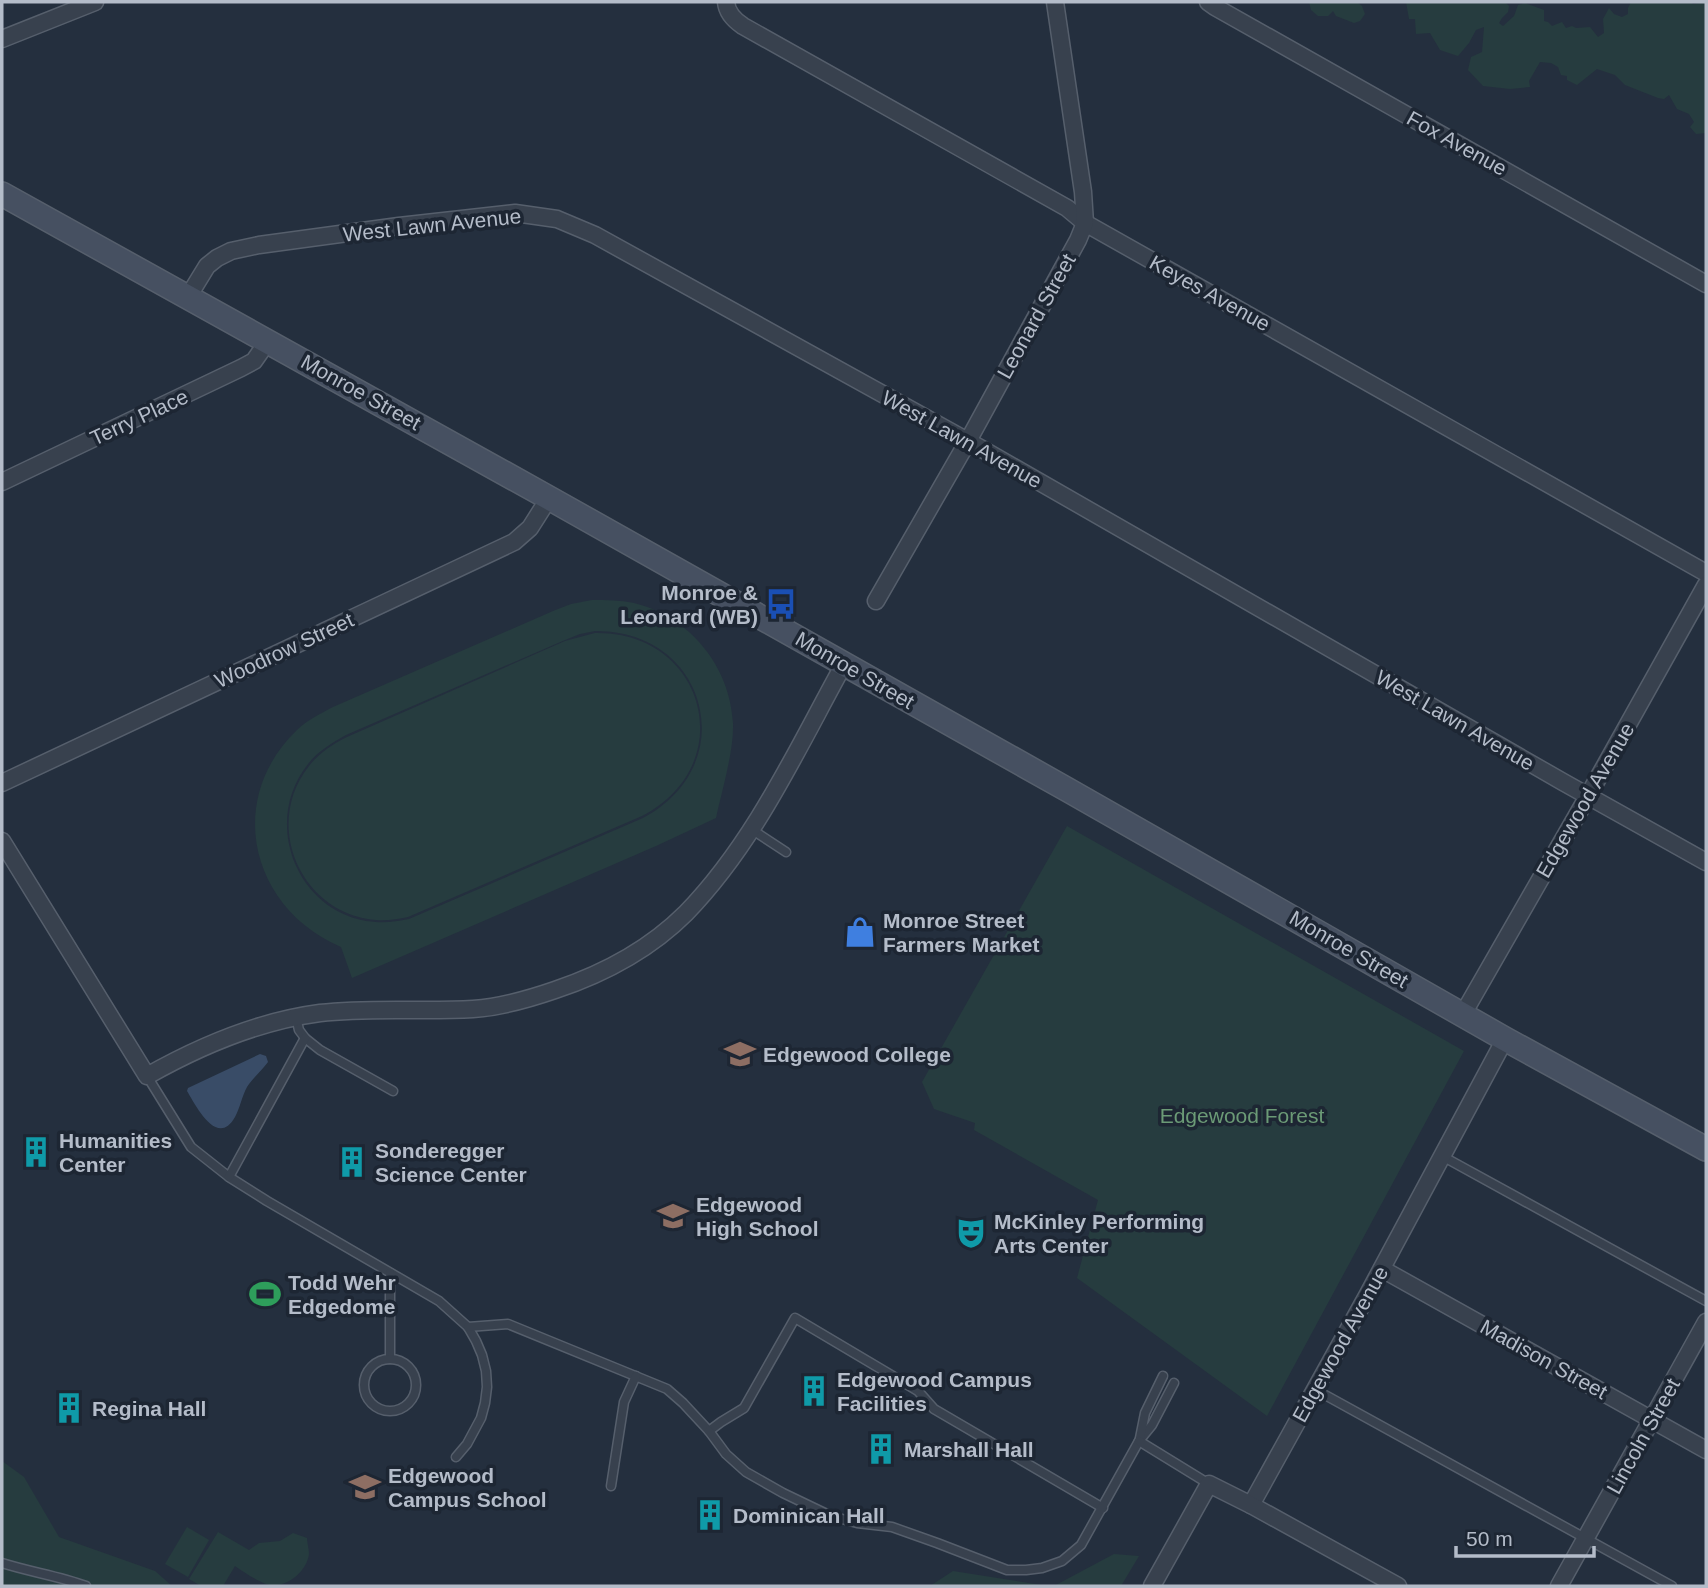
<svg xmlns="http://www.w3.org/2000/svg" width="1708" height="1588" viewBox="0 0 1708 1588" font-family="Arial,sans-serif">
<rect width="100%" height="100%" fill="#242f3e"/>
<g fill="#263c3f" fill-rule="evenodd">
<path d="M1309,2H1357L1362,6L1365,14L1360,21L1354,23L1336,16L1333,11L1328,16H1318L1311,10Z"/>
<path d="M1406,2H1505L1509,6L1508,12L1502,18L1499,23L1503,26L1514,16L1518,5L1525,3L1544,10V21L1548,22L1552,26L1562,22L1566,28L1572,26L1576,28L1590,27L1598,37L1604,33L1603,19L1609,8L1614,14L1622,17L1628,14V8L1631,2H1691L1693,4L1706,2V133L1696,134L1690,127L1694,122L1689,114L1677,109L1669,95L1664,99L1658,98L1625,85L1615,75L1597,69L1577,85L1567,80V76L1561,75L1558,67L1551,63L1540,62L1529,81L1530,87L1510,89L1483,86L1468,70L1471,57L1482,52L1484,27L1476,30L1469,43L1458,56L1440,50L1430,33L1416,34L1415,19H1409Z"/>
<path d="M592,600C606,600 620,600 634,603C690,617 730,666 733,723C734,751 722,790 716,818L656,846L352,978L341,947C251,909 224,800 297,730C307,720 320,714 333,707L553,611L571,604ZM595,631C708,630 743,765 643,818L409,919C398,921 387,923 376,922C299,917 260,824 308,764C318,751 332,743 346,735L565,640L580,634Z"/>
<path d="M595,633C706,631 741,765 642,816L408,917C398,919 387,921 376,920C301,914 262,825 309,766C319,753 333,744 347,737L565,641Z"/>
<path d="M1067,826L1464,1051L1267,1416L1077,1278L1098,1200L974,1130L975,1123L934,1109L922,1082Z"/>
<path d="M2,1461L24,1477L59,1537L155,1571L172,1586H2Z"/>
<path d="M187,1527L209,1540L188,1577L165,1564Z"/>
<path d="M218,1532L249,1550L259,1543L280,1541L293,1533L307,1538C307,1543 309,1549 309,1554C307,1572 286,1588 269,1585C257,1581 245,1573 235,1566L223,1586H201L189,1579Z"/>
<path d="M1114,1554L1139,1556L1121,1586H1054Z"/>
<path d="M953,1571L1048,1586H930Z"/>
</g>
<path fill="#394c67" d="M260,1054L266,1056L268,1062C262,1070 253,1078 247,1087C242,1096 240,1108 235,1117C217,1149 195,1104 187,1091L188,1088Z"/>
<g fill="none" stroke-linecap="round" stroke-linejoin="round">
<defs>
<g id="service">
<path d="M751,829L786,852"/>
<path d="M296,1017L299,1030L305,1038L320,1050L393,1091"/>
<path d="M147,1076L191,1147L229,1177L267,1201L439,1301L468,1327L476,1341L482,1355L486,1371L487,1387L485,1403L481,1418L467,1444L456,1457"/>
<path d="M1442,1156L1706,1301"/>
<path d="M229,1177L305,1038"/>
<path d="M468,1327L508,1324L667,1389L683,1403L709,1431L721,1422L744,1408L795,1318L918,1391L934,1409L1103,1508"/>
<path d="M390,1359V1273"/>
<circle cx="390" cy="1385" r="26"/>
<path d="M1316,1390L1672,1586"/>
<path d="M709,1431L726,1454L746,1472L783,1493L831,1516L857,1523L892,1527L937,1543L1007,1570H1026L1042,1568L1062,1561L1081,1545L1139,1441L1152,1425L1174,1383"/>
<path d="M1140,1438L1145,1413L1163,1376"/>
<path d="M1139,1441L1209,1484"/>
<path d="M611,1486L624,1402L636,1376"/>
<path d="M2,1563C30,1572 59,1576 86,1586"/>
</g>
<g id="minor">
<path d="M726,2C727,13 734,20 743,26L1067,208L1085,223L1706,573"/>
<path d="M1208,2L1215,7L1706,284"/>
<path d="M2,39L95,2"/>
<path d="M188,297L207,266L217,258L231,251L259,245L399,226L515,213L557,219L595,235L982,449L1563,782L1706,862"/>
<path d="M2,482L241,368L254,361L268,341"/>
<path d="M876,601L968,441L1078,240L1085,223L1083,192L1055,2"/>
<path d="M2,783L514,542L530,528L549,498"/>
<path d="M2,841L147,1076C200,1046 259,1021 320,1013C371,1007 422,1012 473,1009C502,1007 529,999 555,990C603,974 650,949 686,913C755,842 797,749 844,664"/>
<path d="M1463,1014L1588,796L1706,585"/>
<path d="M1382,1269L1706,1450"/>
<path d="M1251,1505L1368,1294L1505,1039"/>
<path d="M1152,1586L1209,1484L1251,1505L1398,1586"/>
<path d="M1559,1586L1706,1322"/>
</g>
<path id="secondary" d="M2,194L549,498L1068,790L1505,1039L1706,1149"/>
</defs>
<use href="#service" stroke="#565f6c" stroke-width="11"/>
<use href="#minor" stroke="#565f6c" stroke-width="19"/>
<use href="#secondary" stroke="#565f6c" stroke-width="26"/>
<use href="#service" stroke="#38414e" stroke-width="8"/>
<use href="#minor" stroke="#38414e" stroke-width="16"/>
<use href="#secondary" stroke="#465061" stroke-width="23"/>
</g>
<defs>
<symbol id="bus-bare" viewBox="-9 -9 18 18"><path d="M-5-6H5V4H4V6H2V4H-2V6H-4V4H-5ZM-3.5-4V0h7V-4ZM-3.5 1.2v1.5H-2V1.2ZM2 1.2v1.5H3.5V1.2Z" fill="#1a4fb4" stroke="#1d2633" stroke-width="2.5" paint-order="stroke"/></symbol>
<symbol id="shop-bare" viewBox="-9 -9 18 18"><path d="M-5-2.5h2.3a2.7 3.5 0 0 1 5.4 0H5L5.5 6h-11ZM-1.5-2.5h3a1.5 2.3 0 0 0-3 0Z" fill="#3f7fe0" stroke="#1d2633" stroke-width="2.5" paint-order="stroke"/></symbol>
<symbol id="university-bare" viewBox="-9 -9 18 18"><path d="M0-5L7-2L0 1L-7-2ZM-4 1L0 2.5L4 1V4Q0 6-4 4Z" fill="#8d6e63" stroke="#1d2633" stroke-width="2.5" paint-order="stroke"/></symbol>
<symbol id="building-bare" viewBox="-9 -9 18 18"><path d="M-4-6H4V6H1V3H-1V6H-4ZM-2.5-4.3h1.7v1.8h-1.7ZM.8-4.3h1.7v1.8H.8ZM-2.5-1h1.7V.8h-1.7ZM.8-1h1.7V.8H.8Z" fill="#0f9aa8" stroke="#1d2633" stroke-width="2.5" paint-order="stroke"/></symbol>
<symbol id="school-bare" viewBox="-9 -9 18 18"><path d="M0-5L7-2L0 1L-7-2ZM-4 1L0 2.5L4 1V4Q0 6-4 4Z" fill="#8d6e63" stroke="#1d2633" stroke-width="2.5" paint-order="stroke"/></symbol>
<symbol id="theatre-bare" viewBox="-9 -9 18 18"><path d="M-5-5.5Q0-4 5-5.5V0Q5 5 0 6Q-5 5-5 0ZM-3.3-2.5H-1v1.5H-3.3ZM1-2.5H3.3v1.5H1ZM-2.8 1Q0 5.5 2.8 1Z" fill="#0f9aa8" stroke="#1d2633" stroke-width="2.5" paint-order="stroke"/></symbol>
<symbol id="stadium-bare" viewBox="-9 -9 18 18"><path d="M0-5a6.5 5 0 1 0 0 10a6.5 5 0 1 0 0-10ZM-3.5-1.8h7v3.6h-7Z" fill="#2e9e5b" stroke="#1d2633" stroke-width="2.5" paint-order="stroke"/></symbol>
</defs>
<g fill-rule="evenodd">
<use href="#bus-bare" x="759" y="582" width="44" height="44"/>
<use href="#shop-bare" x="838" y="910" width="44" height="44"/>
<use href="#university-bare" x="718" y="1032" width="44" height="44"/>
<use href="#building-bare" x="14" y="1130" width="44" height="44"/>
<use href="#building-bare" x="330" y="1140" width="44" height="44"/>
<use href="#school-bare" x="651" y="1194" width="44" height="44"/>
<use href="#theatre-bare" x="949" y="1211" width="44" height="44"/>
<use href="#stadium-bare" x="243" y="1272" width="44" height="44"/>
<use href="#building-bare" x="792" y="1369" width="44" height="44"/>
<use href="#building-bare" x="47" y="1386" width="44" height="44"/>
<use href="#building-bare" x="859" y="1427" width="44" height="44"/>
<use href="#school-bare" x="343" y="1465" width="44" height="44"/>
<use href="#building-bare" x="688" y="1493" width="44" height="44"/>
</g>
<g text-anchor="middle" dominant-baseline="central" stroke-width="7" stroke-linejoin="round" paint-order="stroke">
<g font-size="21" fill="#b4bcc9" stroke="#1d2633">
<text transform="translate(1457 143) rotate(29)">Fox Avenue</text>
<text transform="translate(432 225) rotate(-6)">West Lawn Avenue</text>
<text transform="translate(1210 293) rotate(29)">Keyes Avenue</text>
<text transform="translate(1036 316) rotate(-61)">Leonard Street</text>
<text transform="translate(361 392) rotate(29)">Monroe Street</text>
<text transform="translate(139 417) rotate(-25)">Terry Place</text>
<text transform="translate(962 439) rotate(29)">West Lawn Avenue</text>
<text transform="translate(284 650) rotate(-25)">Woodrow Street</text>
<text transform="translate(855 670) rotate(30)">Monroe Street</text>
<text transform="translate(1455 720) rotate(30)">West Lawn Avenue</text>
<text transform="translate(1585 800) rotate(-60)">Edgewood Avenue</text>
<text transform="translate(1349 949) rotate(30)">Monroe Street</text>
<text transform="translate(1340 1344) rotate(-61)">Edgewood Avenue</text>
<text transform="translate(1544 1359) rotate(29)">Madison Street</text>
<text transform="translate(1643 1436) rotate(-61)">Lincoln Street</text>
</g>
<g font-size="21" font-weight="bold" fill="#b4bcc9" stroke="#1d2633" text-anchor="start">
<text x="758" y="592" text-anchor="end">Monroe &amp;<tspan x="758" dy="24">Leonard (WB)</tspan></text>
<text x="883" y="920">Monroe Street<tspan x="883" dy="24">Farmers Market</tspan></text>
<text x="763" y="1054">Edgewood College</text>
<text x="59" y="1140">Humanities<tspan x="59" dy="24">Center</tspan></text>
<text x="375" y="1150">Sonderegger<tspan x="375" dy="24">Science Center</tspan></text>
<text x="696" y="1204">Edgewood<tspan x="696" dy="24">High School</tspan></text>
<text x="994" y="1221">McKinley Performing<tspan x="994" dy="24">Arts Center</tspan></text>
<text x="288" y="1282">Todd Wehr<tspan x="288" dy="24">Edgedome</tspan></text>
<text x="837" y="1379">Edgewood Campus<tspan x="837" dy="24">Facilities</tspan></text>
<text x="92" y="1408">Regina Hall</text>
<text x="904" y="1449">Marshall Hall</text>
<text x="388" y="1475">Edgewood<tspan x="388" dy="24">Campus School</tspan></text>
<text x="733" y="1515">Dominican Hall</text>
</g>
<g font-size="21" fill="#6b9a76" stroke="#1d2633">
<text x="1242" y="1115">Edgewood Forest</text>
</g>
</g>
<rect width="1708" height="1588" fill="none" stroke="#b4bcc9" stroke-width="7"/>
<path d="M1456 1546v10h138v-10" fill="none" stroke="#b4bcc9" stroke-width="3.5"/>
<text x="1466" y="1546" font-size="21" fill="#b4bcc9" stroke="#1d2633" stroke-width="5" paint-order="stroke">50 m</text>
</svg>
